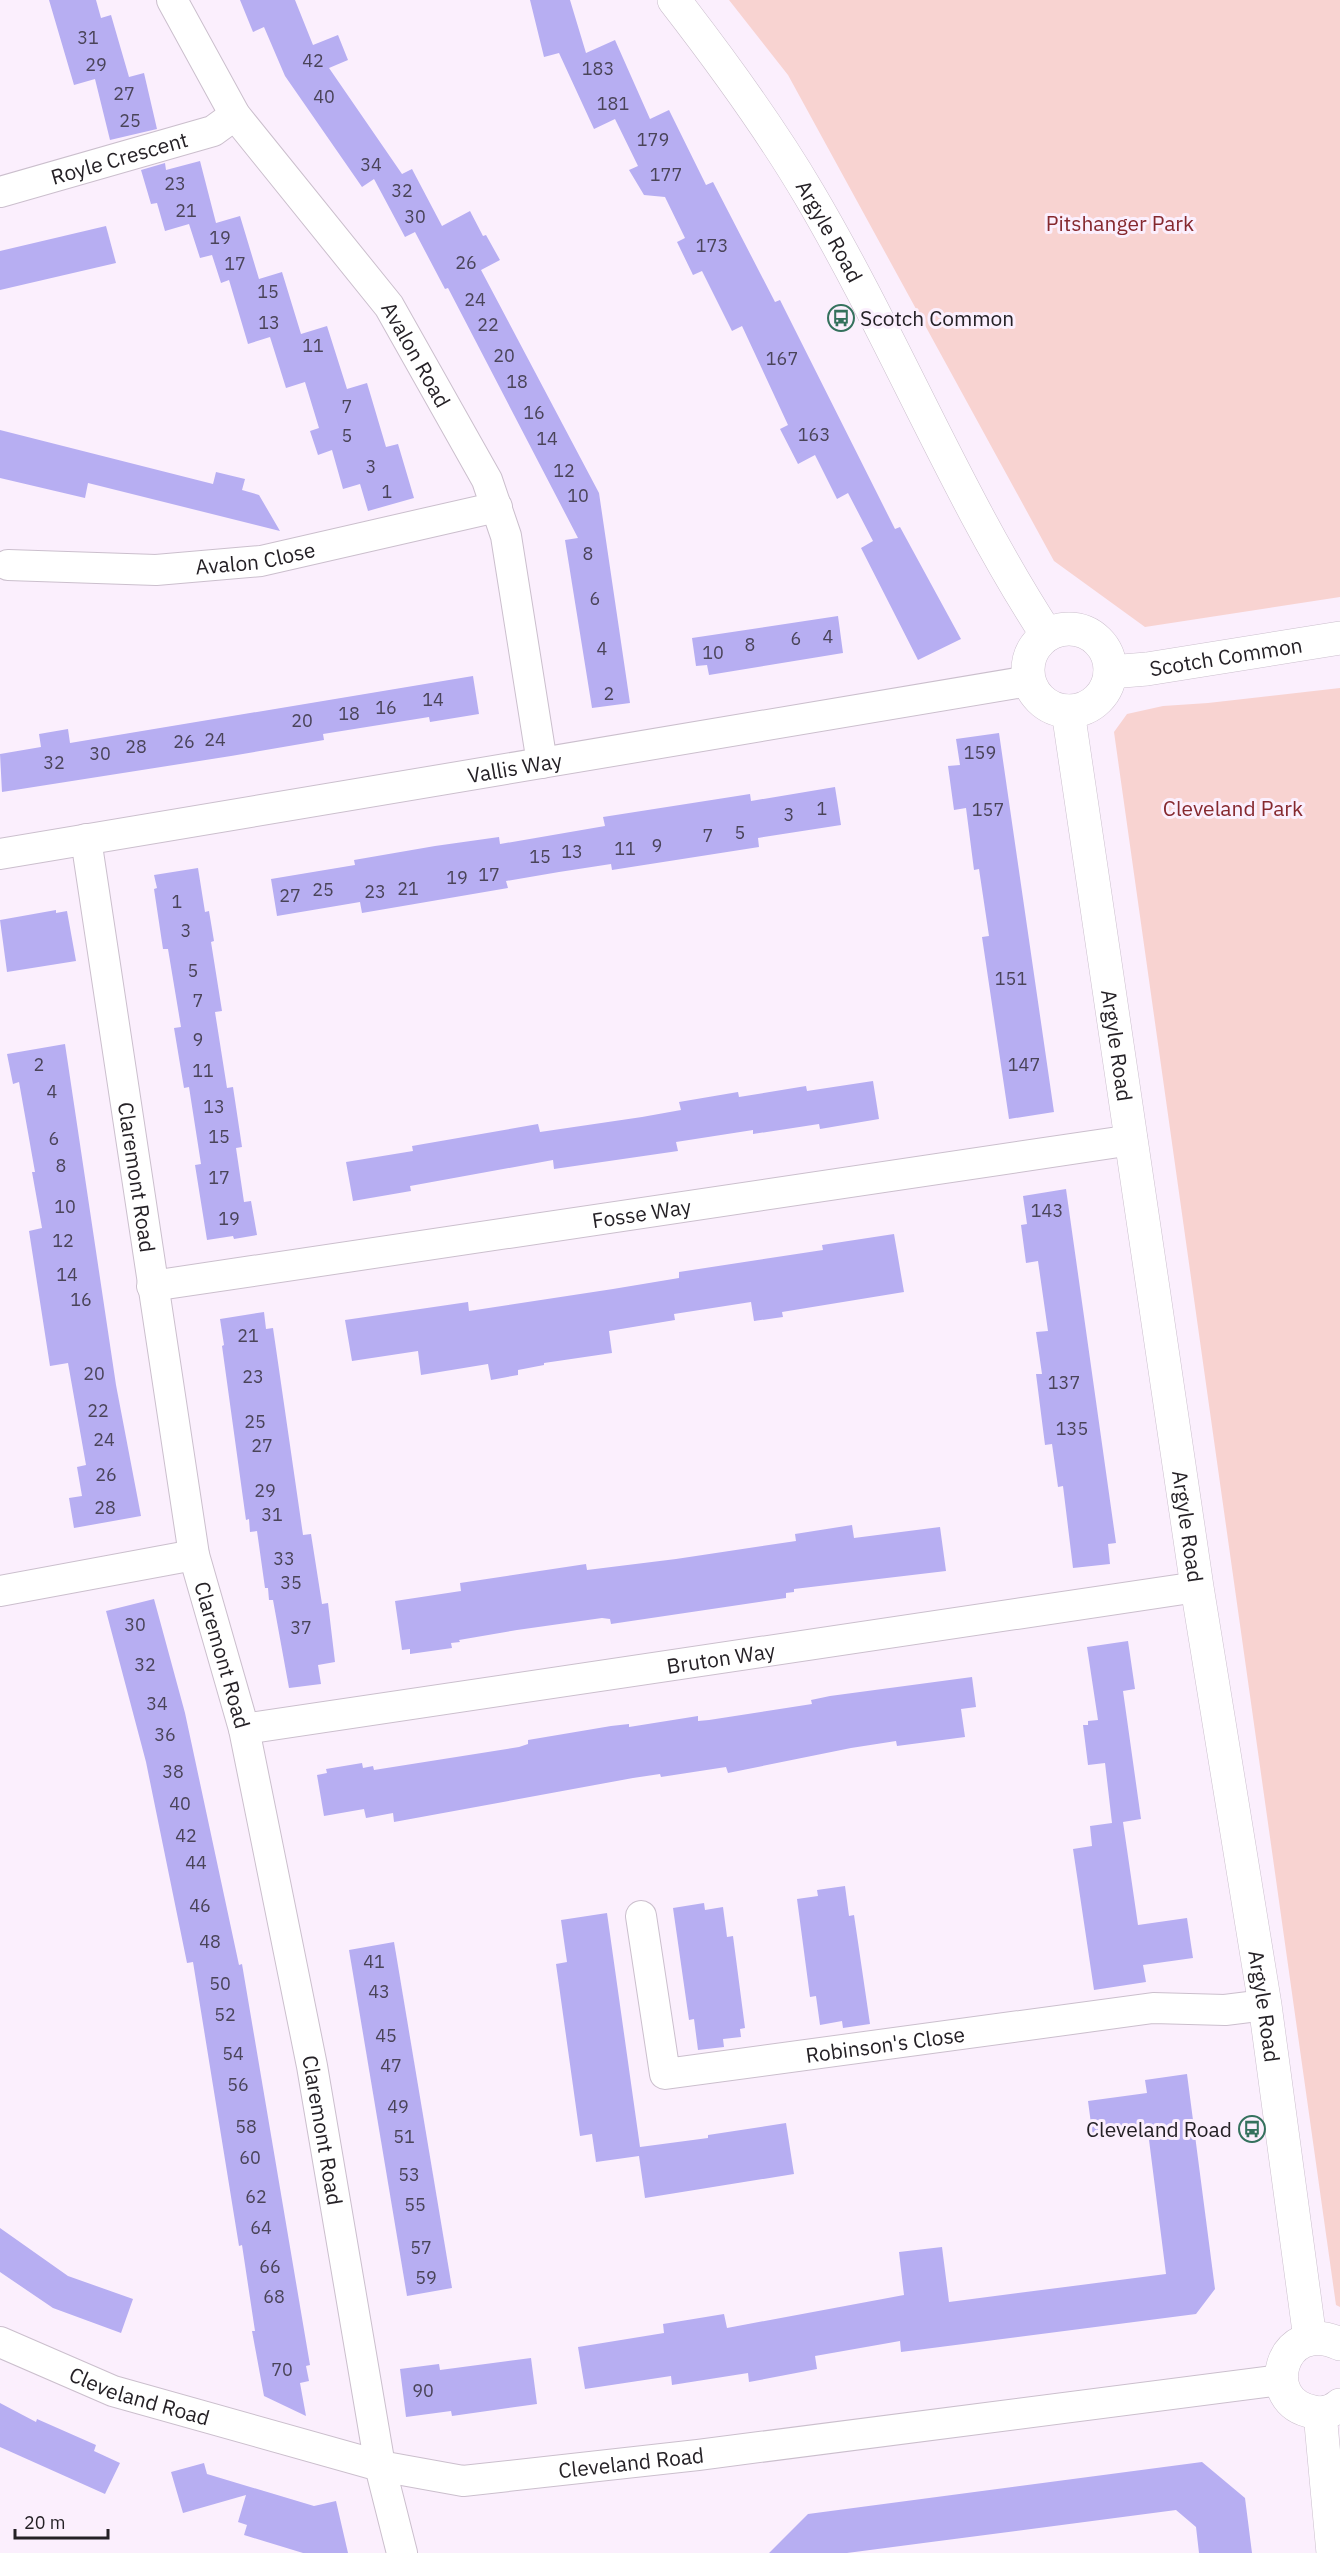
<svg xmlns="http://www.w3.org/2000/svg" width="1340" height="2553" viewBox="0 0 1340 2553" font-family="'IBM Plex Sans',sans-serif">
<rect width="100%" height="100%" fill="#fbeffd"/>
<g fill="#f8d3d1">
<path d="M729,0H1340V597L1145,627L1054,561L788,75Z"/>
<path d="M1340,688V2307L1336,2305L1114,732L1127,714L1163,706L1208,703Z"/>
</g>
<g fill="#b7aef2">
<path d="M49,0H96L101,18L111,15L129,77L144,73L157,129L110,140L95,79L74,85Z"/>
<path d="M240,0H295L313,45L338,35L348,60L329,68L402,174L412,169L442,226L470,211L483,236L486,235L500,260L481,270L599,493L630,703L592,708L565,540L578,538L448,288L445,289L415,232L405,237L374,179L362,187L285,76L264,27L253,32Z"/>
<path d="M530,0H570L586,53L615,40L650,119L669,110L706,185L713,182L775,302L780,300L895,529L900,527L961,639L918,660L861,548L873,541L848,493L837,499L815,455L798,464L780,429L788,425L742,326L732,331L702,271L693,275L677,242L685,238L665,197L644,195L629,170L638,166L615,119L594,129L559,53L544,57Z"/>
<path d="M200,161L216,223L240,216L259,279L282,272L301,334L327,326L347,389L367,383L386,447L398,444L414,498L368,511L360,484L343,489L332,450L318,455L310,431L319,428L305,382L286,388L270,337L248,344L229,280L221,283L212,255L200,258L189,224L165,231L157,203L151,204L141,170L165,163L166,170Z"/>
<path d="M106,226L116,263L0,290V251Z"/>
<path d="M0,430L213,484L216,472L245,479L242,490L259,495L280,531L88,483L85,498L0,478Z"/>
<path d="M838,616L843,653L709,675L707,665L696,666L692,638Z"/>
<path d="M473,676L479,714L430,722L429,717L323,734L324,740L231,756L2,792L0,754L41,747L39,734L68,729L70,743Z"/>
<path d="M999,733L1054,1112L1009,1119L982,937L989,936L979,869L974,870L966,808L954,810L948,766L960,765L956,739Z"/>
<path d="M835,787L841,825L758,838L759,847L612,870L611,864L559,872L506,881L508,888L362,913L360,902L277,916L271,879L355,865L354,860L435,846L499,837L500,844L605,826L603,817L750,794L751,801Z"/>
<path d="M198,868L205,912L209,911L214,941L211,942L222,1011L215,1012L227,1088L233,1087L242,1147L236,1148L244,1202L251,1201L257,1235L234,1239L233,1236L207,1240L195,1165L201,1164L189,1087L184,1088L174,1028L181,1027L168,949H163L154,889L157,888L154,875Z"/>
<path d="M56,910V913L67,911L76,961L7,972L0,920Z"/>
<path d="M65,1044L116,1385L141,1516L74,1528L69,1498L82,1496L77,1467L86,1465L68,1363L50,1366L29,1231L42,1228L32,1172H35L19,1082L13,1084L7,1054Z"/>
<path d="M873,1081L879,1119L820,1129L819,1124L753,1134V1130L676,1142L678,1151L554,1169L553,1160L410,1186L411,1191L353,1201L346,1162L413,1151L412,1146L538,1124L540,1132L642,1117L681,1110L679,1102L738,1092L739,1097L806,1086L807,1091Z"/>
<path d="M1066,1189L1116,1543L1108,1544L1110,1564L1073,1568L1063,1486L1058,1487L1052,1444L1045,1445L1036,1374H1042L1036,1332L1048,1331L1038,1261L1026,1263L1021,1225L1027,1224L1023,1196Z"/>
<path d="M894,1234L904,1292L782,1312L783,1317L754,1321L751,1302L674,1314L675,1320L609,1331L612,1353L544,1363V1365L518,1370V1375L491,1380L488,1364L421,1375L418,1351L352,1361L345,1320L468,1302L469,1311L613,1289L679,1278V1272L823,1250L822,1245Z"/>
<path d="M264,1312L266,1329L273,1328L303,1535L311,1534L322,1604L328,1603L335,1662L318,1665L321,1684L289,1688L273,1600H269L268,1588H265L257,1531L250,1532L249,1519L246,1520L222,1346L224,1345L220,1319Z"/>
<path d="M852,1525L854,1538L940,1527L946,1571L794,1589V1592L786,1593V1598L611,1624L610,1619L602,1618L517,1630L459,1640L460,1642L451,1643L452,1648L410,1654V1649L402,1650L395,1601L461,1591L460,1583L586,1564L587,1570L676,1559L796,1541L795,1534Z"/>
<path d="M154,1599L185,1713L239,1965L242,1964L310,2365L306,2366L309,2381L300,2383L306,2416L264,2396L252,2331H255L242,2245L239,2246L193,1962L187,1963L146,1762L106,1611Z"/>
<path d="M1128,1641L1135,1689L1123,1691L1141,1819L1123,1822L1138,1925L1187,1918L1193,1958L1143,1965L1146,1982L1094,1990L1073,1849L1092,1846L1090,1826L1112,1823L1105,1763L1088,1765L1083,1725H1088V1721L1098,1720L1087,1647Z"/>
<path d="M972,1677L976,1707L961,1709L965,1737L897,1746L896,1741L851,1748L728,1773L726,1767L661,1777L660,1774L633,1778L394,1822L393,1813L366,1818L364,1809L324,1816L317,1775L327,1773L326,1769L362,1763L363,1768L373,1766L374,1770L519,1747L528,1744V1740L611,1726L629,1724V1727L698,1716V1721L709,1720L812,1704L811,1700L830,1696Z"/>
<path d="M845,1886L849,1916L854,1915L870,2024L843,2028L842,2021L820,2025L816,1996L810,1997L797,1899L818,1896L817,1890Z"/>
<path d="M704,1903L705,1910L723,1907L727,1937L733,1936L745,2028L740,2029L741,2037L723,2039L724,2047L698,2050L694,2019L689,2020L673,1908Z"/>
<path d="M607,1913L640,2147L708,2138V2135L786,2123L794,2174L645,2198L639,2156L596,2162L592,2134L580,2136L556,1964L567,1962L561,1920Z"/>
<path d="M394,1942L452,2288L407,2296L349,1950Z"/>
<path d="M1187,2074L1215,2289L1196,2314L901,2352L900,2341L815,2356L817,2369L749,2382L748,2373L672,2385L671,2376L585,2389L578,2347L664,2333L663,2324L724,2314L727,2328L904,2295L899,2252L942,2247L949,2302L1166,2274L1148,2132L1093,2139L1088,2101L1147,2093L1145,2080Z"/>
<path d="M0,2228L68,2276L133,2299L121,2333L53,2308L0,2272Z"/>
<path d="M531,2358L537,2404L452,2416L451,2411L406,2417L400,2369L439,2364L440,2370Z"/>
<path d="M0,2403L36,2422L37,2419L96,2445L94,2451L120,2463L105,2494L0,2447Z"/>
<path d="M1202,2462L1245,2498L1252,2553H1199L1196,2527L1176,2510L847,2553H769L808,2514Z"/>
<path d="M204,2463L207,2474L314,2506L336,2501L348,2553H303L244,2535L247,2525L238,2522L246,2495L183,2513L171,2472Z"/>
</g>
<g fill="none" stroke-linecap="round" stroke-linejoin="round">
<defs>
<g id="street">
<path id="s1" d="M172,0L235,115L389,306L487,480L506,536L542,763"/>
<path id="s2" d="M0,192L213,131L235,115"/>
<path id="s3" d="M8,565L156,570L261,561L497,507"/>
<path id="s4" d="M86,839L194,1555L244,1729L312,2066L380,2466L402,2553"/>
<path id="s5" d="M0,854L1029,681"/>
<path id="s6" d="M152,1286L1132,1140"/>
<path d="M0,1591L194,1555"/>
<path id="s7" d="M244,1729L1197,1587"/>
<path id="s8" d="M641,1916L665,2074L1153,2008L1225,2010L1265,2005"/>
<path id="s9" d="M0,2342L113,2391L380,2466L463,2481L698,2455L1280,2380"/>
</g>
<g id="secondary">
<path id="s10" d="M674,0C722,62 769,126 809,194C894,338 956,495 1047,635"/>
<circle cx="1069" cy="670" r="41"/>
<path id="s11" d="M1110,672L1147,669L1340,638"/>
<path id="s12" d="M1068,711L1197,1587L1265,2005L1310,2339"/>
<path d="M1340,2344C1281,2316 1257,2403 1314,2412C1323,2414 1333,2411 1340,2405"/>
<path d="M1320,2413L1333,2553"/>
</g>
</defs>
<use href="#street" stroke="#cbbfcd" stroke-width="32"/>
<use href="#secondary" stroke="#cbbfcd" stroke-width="34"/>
<use href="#street" stroke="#fff" stroke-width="30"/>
<use href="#secondary" stroke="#fff" stroke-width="33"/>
</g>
<defs>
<symbol id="bus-ring" viewBox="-11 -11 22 22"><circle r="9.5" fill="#fbeffd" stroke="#34715d" stroke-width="1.5"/><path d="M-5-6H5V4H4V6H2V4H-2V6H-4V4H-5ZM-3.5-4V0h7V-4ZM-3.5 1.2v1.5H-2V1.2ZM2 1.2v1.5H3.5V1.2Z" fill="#34715d"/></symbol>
</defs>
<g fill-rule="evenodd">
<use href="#bus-ring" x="826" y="303" width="30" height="30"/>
<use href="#bus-ring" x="1237" y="2114" width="30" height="30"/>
</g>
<g text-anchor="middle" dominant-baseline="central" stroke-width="6" stroke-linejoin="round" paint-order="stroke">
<g font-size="18" fill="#4a4459">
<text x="88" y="37">31</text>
<text x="313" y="60">42</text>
<text x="96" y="64">29</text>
<text x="598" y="68">183</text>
<text x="124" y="93">27</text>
<text x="324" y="96">40</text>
<text x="613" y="103">181</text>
<text x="130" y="120">25</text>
<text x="653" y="139">179</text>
<text x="371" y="164">34</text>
<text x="666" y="174">177</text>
<text x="175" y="183">23</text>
<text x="402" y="190">32</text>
<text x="186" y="210">21</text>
<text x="415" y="216">30</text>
<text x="220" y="237">19</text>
<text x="712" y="245">173</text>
<text x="466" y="262">26</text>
<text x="235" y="263">17</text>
<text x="268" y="291">15</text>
<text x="475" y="299">24</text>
<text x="269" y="322">13</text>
<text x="488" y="324">22</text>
<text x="313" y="345">11</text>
<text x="504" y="355">20</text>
<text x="782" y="358">167</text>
<text x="517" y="381">18</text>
<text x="347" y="406">7</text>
<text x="534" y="412">16</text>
<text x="814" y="434">163</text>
<text x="347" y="435">5</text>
<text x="547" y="438">14</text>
<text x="371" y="466">3</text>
<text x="564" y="470">12</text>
<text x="387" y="491">1</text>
<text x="578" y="495">10</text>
<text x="588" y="553">8</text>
<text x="595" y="598">6</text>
<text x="828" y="636">4</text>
<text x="796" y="638">6</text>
<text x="750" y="644">8</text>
<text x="602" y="648">4</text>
<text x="713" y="652">10</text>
<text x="609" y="693">2</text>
<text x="433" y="699">14</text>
<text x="386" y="707">16</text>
<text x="349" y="713">18</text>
<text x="302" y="720">20</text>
<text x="215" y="739">24</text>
<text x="184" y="741">26</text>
<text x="136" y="746">28</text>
<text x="980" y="752">159</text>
<text x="100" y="753">30</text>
<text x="54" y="762">32</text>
<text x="822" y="808">1</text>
<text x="988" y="809">157</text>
<text x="789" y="814">3</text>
<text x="740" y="832">5</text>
<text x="708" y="835">7</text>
<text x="657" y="845">9</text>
<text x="625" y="848">11</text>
<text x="572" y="851">13</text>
<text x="540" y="856">15</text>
<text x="489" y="874">17</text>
<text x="457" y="877">19</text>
<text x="408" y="888">21</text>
<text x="323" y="889">25</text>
<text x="375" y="891">23</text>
<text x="290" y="895">27</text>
<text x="177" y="901">1</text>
<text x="186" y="930">3</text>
<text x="193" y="970">5</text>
<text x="1011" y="978">151</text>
<text x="198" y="1000">7</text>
<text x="198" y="1039">9</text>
<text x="39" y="1064">2</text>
<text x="1024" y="1064">147</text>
<text x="203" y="1070">11</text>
<text x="52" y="1091">4</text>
<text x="214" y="1106">13</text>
<text x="219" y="1136">15</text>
<text x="54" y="1138">6</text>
<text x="61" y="1165">8</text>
<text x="219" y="1177">17</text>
<text x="65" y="1206">10</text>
<text x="1047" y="1210">143</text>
<text x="229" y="1218">19</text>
<text x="63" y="1240">12</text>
<text x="67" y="1274">14</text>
<text x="81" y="1299">16</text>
<text x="248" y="1335">21</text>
<text x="94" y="1373">20</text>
<text x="253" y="1376">23</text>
<text x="1064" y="1382">137</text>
<text x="98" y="1410">22</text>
<text x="255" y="1421">25</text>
<text x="1072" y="1428">135</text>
<text x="104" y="1439">24</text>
<text x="262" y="1445">27</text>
<text x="106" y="1474">26</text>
<text x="265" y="1490">29</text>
<text x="105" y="1507">28</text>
<text x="272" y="1514">31</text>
<text x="284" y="1558">33</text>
<text x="291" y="1582">35</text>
<text x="135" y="1624">30</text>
<text x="301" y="1627">37</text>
<text x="145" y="1664">32</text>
<text x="157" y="1703">34</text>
<text x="165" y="1734">36</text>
<text x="173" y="1771">38</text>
<text x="180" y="1803">40</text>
<text x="186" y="1835">42</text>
<text x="196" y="1862">44</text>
<text x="200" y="1905">46</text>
<text x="210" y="1941">48</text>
<text x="374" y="1961">41</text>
<text x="220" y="1983">50</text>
<text x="379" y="1991">43</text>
<text x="225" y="2014">52</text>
<text x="386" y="2035">45</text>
<text x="233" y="2053">54</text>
<text x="391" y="2065">47</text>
<text x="238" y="2084">56</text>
<text x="398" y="2106">49</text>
<text x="246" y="2126">58</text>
<text x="404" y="2136">51</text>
<text x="250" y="2157">60</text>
<text x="409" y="2174">53</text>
<text x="256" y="2196">62</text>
<text x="415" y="2204">55</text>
<text x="261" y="2227">64</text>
<text x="421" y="2247">57</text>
<text x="270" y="2266">66</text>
<text x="426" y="2277">59</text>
<text x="274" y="2296">68</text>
<text x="282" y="2369">70</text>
<text x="423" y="2390">90</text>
</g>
<g font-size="21" fill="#252126" stroke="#fbeffd">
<text stroke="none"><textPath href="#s2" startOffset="124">Royle Crescent</textPath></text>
<text stroke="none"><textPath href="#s10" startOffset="279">Argyle Road</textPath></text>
<text stroke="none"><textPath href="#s1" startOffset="432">Avalon Road</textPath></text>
<text stroke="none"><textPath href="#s3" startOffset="248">Avalon Close</textPath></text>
<text stroke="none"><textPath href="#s11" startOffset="117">Scotch Common</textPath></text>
<text stroke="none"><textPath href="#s5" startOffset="522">Vallis Way</textPath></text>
<text stroke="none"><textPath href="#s12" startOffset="338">Argyle Road</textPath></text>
<text stroke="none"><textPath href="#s4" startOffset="342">Claremont Road</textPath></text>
<text stroke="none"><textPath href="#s6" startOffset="495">Fosse Way</textPath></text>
<text stroke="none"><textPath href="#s12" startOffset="824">Argyle Road</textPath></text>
<text stroke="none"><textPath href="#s4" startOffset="828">Claremont Road</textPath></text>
<text stroke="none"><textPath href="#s7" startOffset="482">Bruton Way</textPath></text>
<text stroke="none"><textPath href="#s12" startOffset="1310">Argyle Road</textPath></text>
<text stroke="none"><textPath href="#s8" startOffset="382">Robinson's Close</textPath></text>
<text stroke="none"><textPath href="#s4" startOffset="1314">Claremont Road</textPath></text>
<text stroke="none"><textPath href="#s9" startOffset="150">Cleveland Road</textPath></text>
<text stroke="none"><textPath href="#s9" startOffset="654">Cleveland Road</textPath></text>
</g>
<g font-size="21" fill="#85282e" stroke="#fbeffd">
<text x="1120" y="223">Pitshanger Park</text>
<text x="1233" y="808">Cleveland Park</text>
</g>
<g font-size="21" fill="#252126" stroke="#fbeffd" text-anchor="start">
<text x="860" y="318">Scotch Common</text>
<text x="1232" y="2129" text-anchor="end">Cleveland Road</text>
</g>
</g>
<path d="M15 2529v9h93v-9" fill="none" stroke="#252126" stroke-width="3"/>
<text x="24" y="2529" font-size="18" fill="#252126" stroke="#fbeffd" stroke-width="4.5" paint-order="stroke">20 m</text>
</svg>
